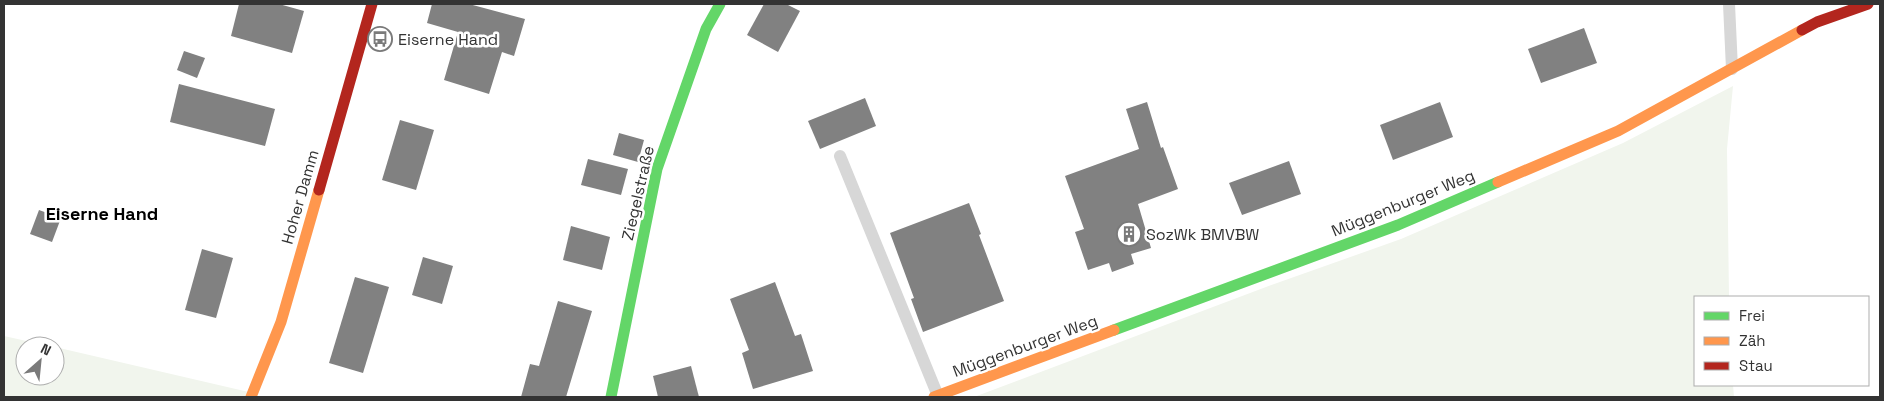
<svg xmlns="http://www.w3.org/2000/svg" width="1884" height="401" viewBox="0 0 1884 401" font-family="'Space Grotesk',sans-serif">
<rect width="100%" height="100%" fill="#fff"/>
<g fill="#f1f5ed">
<path d="M1733,86L1727,149L1729,297H1695V385H1733L1734,397H974L1266,287L1401,239L1623,143Z"/>
<path d="M4,336L49,346H25V376H55V347L253,393L250,397H4Z"/>
</g>
<g fill="#818181">
<path d="M239,4H279L304,11L292,53L231,36Z"/>
<path d="M432,4H469L525,19L514,56L502,52L489,94L444,80L458,32L427,23Z"/>
<path d="M764,4H786L800,11L778,52L747,35Z"/>
<path d="M1584,28L1597,63L1541,83L1528,49Z"/>
<path d="M184,51L205,58L197,78L177,70Z"/>
<path d="M179,84L275,109L265,146L170,122Z"/>
<path d="M865,98L876,126L820,149L808,121Z"/>
<path d="M1147,102L1161,148L1163,147L1178,189L1138,204L1151,248L1131,254L1134,264L1112,272L1109,263L1088,270L1075,232L1084,229L1065,176L1139,149L1126,109Z"/>
<path d="M1440,102L1453,137L1393,160L1380,125Z"/>
<path d="M400,120L434,130L416,190L382,180Z"/>
<path d="M619,133L644,140L638,162L613,155Z"/>
<path d="M588,159L628,169L621,195L581,185Z"/>
<path d="M1289,161L1301,194L1242,215L1229,183Z"/>
<path d="M969,203L981,234L979,235L1004,301L923,332L911,299L914,298L890,233Z"/>
<path d="M39,210L61,218L52,242L30,234Z"/>
<path d="M571,226L610,237L602,270L563,260Z"/>
<path d="M202,249L233,258L216,318L185,310Z"/>
<path d="M423,257L453,266L442,304L412,295Z"/>
<path d="M355,277L389,287L363,373L329,363Z"/>
<path d="M775,282L795,336L801,334L813,371L753,389L742,353L749,350L730,299Z"/>
<path d="M558,301L592,311L566,397H521L530,364L539,366Z"/>
<path d="M691,366L699,397H658L653,376Z"/>
</g>
<g fill="none" stroke-linecap="round" stroke-linejoin="round">
<g stroke="#d7d7d7" stroke-width="12">
<path d="M1729,4L1732,69"/>
<path d="M840,156L938,396"/>
</g>
<g stroke="#63d668" stroke-width="11">
<path d="M1114,330L1398,225L1498,182"/>
<path d="M611,397L657,169L706,29L720,4"/>
</g>
<g stroke="#ff974d" stroke-width="11">
<path d="M1498,182L1618,131L1802,30"/>
<path d="M251,397L281,322L319,190"/>
<path d="M934,397L1114,330"/>
</g>
<g stroke="#b3261e" stroke-width="11">
<path d="M1802,30L1817,22L1868,4"/>
<path d="M319,190L372,4"/>
</g>
</g>
<defs>
<symbol id="bus-ring" viewBox="-11 -11 22 22"><circle r="9.5" fill="#fff" stroke="#7a7a7a" stroke-width="1.5"/><path d="M-5-6H5V4H4V6H2V4H-2V6H-4V4H-5ZM-3.5-4V0h7V-4ZM-3.5 1.2v1.5H-2V1.2ZM2 1.2v1.5H3.5V1.2Z" fill="#7a7a7a"/></symbol>
<symbol id="building-ring" viewBox="-11 -11 22 22"><circle r="9.5" fill="#fff" stroke="#7a7a7a" stroke-width="1.5"/><path d="M-4-6H4V6H1V3H-1V6H-4ZM-2.5-4.3h1.7v1.8h-1.7ZM.8-4.3h1.7v1.8H.8ZM-2.5-1h1.7V.8h-1.7ZM.8-1h1.7V.8H.8Z" fill="#7a7a7a"/></symbol>
</defs>
<g fill-rule="evenodd">
<use href="#bus-ring" x="366" y="25" width="28" height="28"/>
<use href="#building-ring" x="1115" y="220" width="28" height="28"/>
</g>
<g text-anchor="middle" dominant-baseline="central" stroke-width="5" stroke-linejoin="round" paint-order="stroke">
<g font-size="16" fill="#333" stroke="#fff" text-anchor="start">
<text x="398" y="39">Eiserne Hand</text>
<text x="1146" y="234">SozWk BMVBW</text>
</g>
<g font-size="16" fill="#333" stroke="#fff">
<text transform="translate(638 193) rotate(-77)">Ziegelstraße</text>
<text transform="translate(300 197) rotate(-74)">Hoher Damm</text>
<text transform="translate(1403 203) rotate(-22)">Müggenburger Weg</text>
<text transform="translate(1025 346) rotate(-20)">Müggenburger Weg</text>
</g>
<g font-size="18" font-weight="bold" fill="#000" stroke="#fff">
<text x="102" y="213">Eiserne Hand</text>
</g>
</g>
<rect width="1884" height="401" fill="none" stroke="#333333" stroke-width="10"/>
<rect x="1694" y="296" width="175" height="90" fill="#ffffff" stroke="#adadad"/>
<rect x="1704" y="312" width="25" height="8" fill="#63d668" stroke="#adadad"/>
<text x="1739" y="321" font-size="15" fill="#333333">Frei</text>
<rect x="1704" y="337" width="25" height="8" fill="#ff974d" stroke="#adadad"/>
<text x="1739" y="346" font-size="15" fill="#333333">Zäh</text>
<rect x="1704" y="362" width="25" height="8" fill="#b3261e" stroke="#adadad"/>
<text x="1739" y="371" font-size="15" fill="#333333">Stau</text>
<g transform="translate(40 361) rotate(27)"><circle r="24" fill="#ffffff" stroke="#adadad"/>
<path d="M0-4L9 19L0 12L-9 19Z" fill="#7a7a7a"/>
<text y="-8" font-size="14" font-weight="bold" text-anchor="middle" fill="#333333">N</text>
</g>
</svg>
